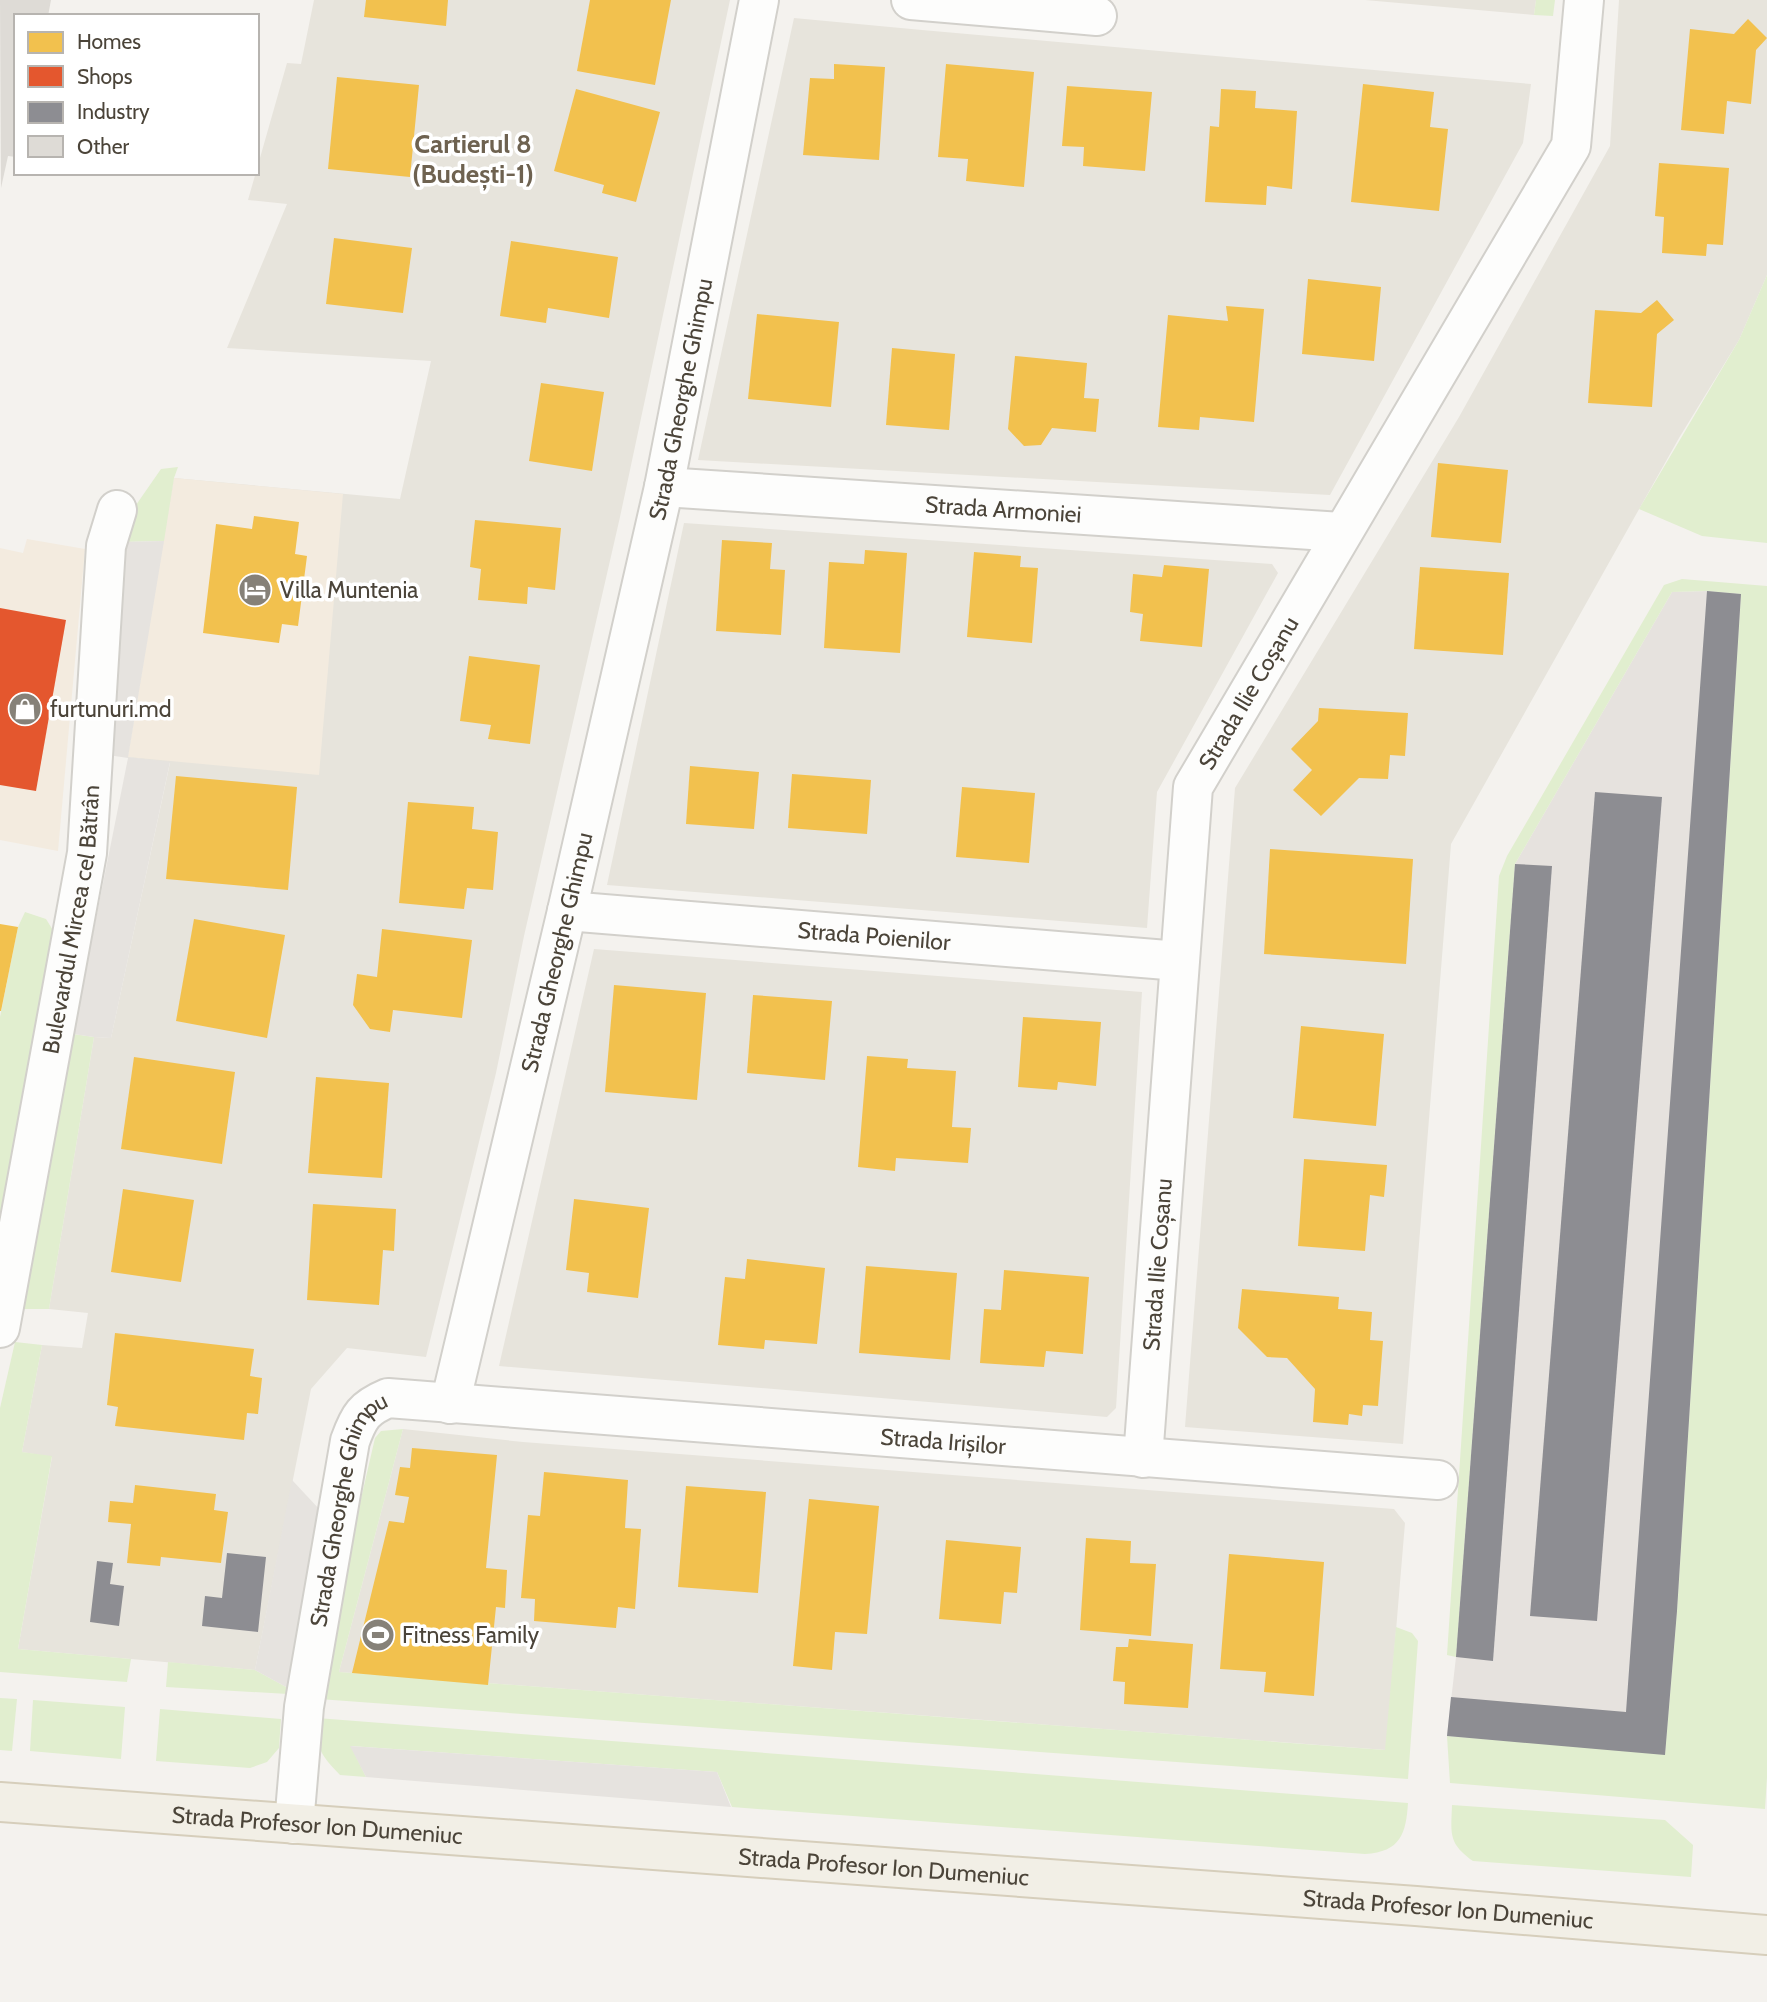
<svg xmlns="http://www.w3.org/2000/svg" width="1767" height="2002" viewBox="0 0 1767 2002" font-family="Cabin,sans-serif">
<rect width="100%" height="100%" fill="#f4f2ee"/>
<g fill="#e7e4dc">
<path d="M314,0H730L620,517L524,936L496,1073L426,1357L347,1348L311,1389L255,1670L18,1649L52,1457L22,1452L42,1345L82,1348L88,1313L49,1309L94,1037L111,1038L170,763L128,757L174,478L400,499L431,361L227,348L287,204L248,200L287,63L301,64Z"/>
<path d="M1365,0H1536L1534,15Z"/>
<path d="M1619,0H1767V275L1739,340L1679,438L1451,844L1403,1444L1185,1427L1235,788L1459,417L1610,146Z"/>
<path d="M794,18L922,30L1531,84L1523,143L1330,495L698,460Z"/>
<path d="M684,523L1272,564L1278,573L1157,792L1147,928L607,885Z"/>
<path d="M594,949L1142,992L1116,1408L1107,1417L499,1366Z"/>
<path d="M403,1429L523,1442L1394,1509L1405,1523L1386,1750L339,1672Z"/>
</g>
<g fill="#f3ebdf">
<path d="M174,478L343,494L319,775L128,757Z"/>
<path d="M27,539L85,549L58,851L0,840V548L23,553Z"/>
</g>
<path fill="#e6e2de" d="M1707,591L1741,594L1677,1611L1665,1755L1447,1736L1456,1657L1515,864L1672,592Z"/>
<g fill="#e1eecf">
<path d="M1536,0H1555L1553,16L1534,15Z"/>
<path d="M1767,275V543L1702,536L1639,509L1739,340Z"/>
<path d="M178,467L174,478L164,541L121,542L127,518L161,469Z"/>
<path d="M1682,579L1767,586V1777L1765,1809L1450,1783L1447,1736L1665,1754L1677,1611L1741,594L1707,591L1672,592L1515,864L1456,1657L1447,1655L1499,876L1507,856L1664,585Z"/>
<path d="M25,912L46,919L56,935L0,1264V1017L18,927Z"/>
<path d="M73,1034L94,1037L49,1309H23Z"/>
<path d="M15,1342L42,1345L22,1452L52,1456L18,1649L131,1659L127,1682L0,1672V1408Z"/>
<path d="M403,1429L339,1672L1385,1750L1396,1627L1412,1633L1418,1641L1408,1779L319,1699L321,1672L375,1438L381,1431Z"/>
<path d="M168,1662L255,1670L288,1688V1694L166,1687Z"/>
<path d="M0,1698L17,1699L12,1751L0,1750Z"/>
<path d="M33,1700L125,1707L121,1759L30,1751Z"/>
<path d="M160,1709L281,1719L279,1748L267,1762L250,1768L156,1761Z"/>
<path d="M317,1718L1408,1803C1406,1833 1401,1852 1365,1854L732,1807L717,1772L351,1746L366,1777L340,1775C319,1753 317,1749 317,1718Z"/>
<path d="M1452,1805L1665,1820L1693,1845L1691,1877L1473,1861C1448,1843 1451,1834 1452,1805Z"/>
</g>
<g fill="#e6e3df">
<path d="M164,541L128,757L170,762L111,1038L94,1037L73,1034L128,758L108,755L121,542Z"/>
<path d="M292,1480L320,1510L288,1688L255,1670Z"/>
<path d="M350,1746L717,1772L731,1807L366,1777Z"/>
</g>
<g fill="#f2c14e">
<path d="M366,0H448L446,26L364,17Z"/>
<path d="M590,0H671L655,85L577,71Z"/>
<path d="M1748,19L1767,38L1756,50L1751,104L1727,101L1724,134L1681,130L1690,29L1734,34Z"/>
<path d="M834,64L885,67L879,160L803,155L810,78L834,79Z"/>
<path d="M946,64L1034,72L1024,187L966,181L968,159L938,157Z"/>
<path d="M337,77L419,85L410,177L328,169Z"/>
<path d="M1363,84L1434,92L1430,127L1448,129L1439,211L1351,202Z"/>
<path d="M1067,86L1152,92L1145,171L1083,166L1084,147L1062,146Z"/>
<path d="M576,89L660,112L636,202L602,193L604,185L554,171Z"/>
<path d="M1221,89L1256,91L1255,108L1297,111L1292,189L1267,186L1266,205L1205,202L1210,126L1219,127Z"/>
<path d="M1659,163L1729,168L1723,245L1707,244L1706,256L1662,253L1664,217L1655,216Z"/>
<path d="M334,238L412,248L403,313L326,304Z"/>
<path d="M511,241L618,257L609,318L548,308L546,323L500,316Z"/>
<path d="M1308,279L1381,287L1374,361L1302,354Z"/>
<path d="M1657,300L1674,320L1657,334L1652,407L1588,403L1595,310L1641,313Z"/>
<path d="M1226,306L1264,309L1254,422L1200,417L1199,430L1158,427L1168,315L1228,321Z"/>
<path d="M757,314L839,322L831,407L748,399Z"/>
<path d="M892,348L955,354L949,430L886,425Z"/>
<path d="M1015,356L1087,363L1084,398L1099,399L1096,432L1052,428L1041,445L1024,446L1008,429Z"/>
<path d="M541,383L604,392L592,471L529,461Z"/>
<path d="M1438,463L1508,470L1501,543L1431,537Z"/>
<path d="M254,516L299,522L295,554L307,556L298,626L282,624L279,643L203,633L216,524L252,529Z"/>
<path d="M475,520L561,528L555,590L528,587L527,604L478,600L481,569L470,567Z"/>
<path d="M722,540L772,543L770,569L785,570L781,635L716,631Z"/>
<path d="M865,550L907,553L900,653L824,648L829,562L864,564Z"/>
<path d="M974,552L1021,556L1020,567L1038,568L1032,643L967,637Z"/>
<path d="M1164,565L1209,569L1202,647L1140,641L1143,614L1130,612L1133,574L1162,577Z"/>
<path d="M1420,567L1509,573L1503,655L1414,649Z"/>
<path d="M469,656L540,665L530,744L488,739L491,725L460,721Z"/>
<path d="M1319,708L1408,713L1405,756L1390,755L1388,779L1359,778L1321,816L1293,790L1312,770L1291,749L1318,721Z"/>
<path d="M690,766L759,772L754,829L686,824Z"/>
<path d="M792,774L871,780L867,834L788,828Z"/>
<path d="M176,776L297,787L288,890L166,879Z"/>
<path d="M962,787L1035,793L1029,863L956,857Z"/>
<path d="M408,802L474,807L472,829L498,832L493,890L467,888L464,909L399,903Z"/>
<path d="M1270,849L1413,859L1406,964L1264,954Z"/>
<path d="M194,919L285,935L267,1038L176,1021Z"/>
<path d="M0,924L18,927L1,1011H0Z"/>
<path d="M382,929L472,940L462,1018L393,1010L390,1032L370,1029L353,1005L357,974L377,977Z"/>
<path d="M614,985L706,993L697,1100L605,1092Z"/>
<path d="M753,995L832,1001L825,1080L747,1073Z"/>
<path d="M1023,1017L1101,1022L1096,1086L1058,1082L1057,1090L1018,1087Z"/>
<path d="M1301,1026L1384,1034L1376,1126L1293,1118Z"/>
<path d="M867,1056L908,1059L907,1068L956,1071L952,1127L971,1128L968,1163L896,1158L895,1171L858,1167Z"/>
<path d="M134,1057L235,1072L222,1164L121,1149Z"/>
<path d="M316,1077L389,1083L382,1178L308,1173Z"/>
<path d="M1304,1159L1387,1165L1384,1197L1370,1195L1365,1251L1298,1246Z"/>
<path d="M123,1189L194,1200L181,1282L111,1272Z"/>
<path d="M574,1199L649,1208L638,1298L587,1292L589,1273L566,1270Z"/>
<path d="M313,1204L396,1209L394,1251L383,1250L379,1305L307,1300Z"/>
<path d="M747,1259L825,1268L817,1344L765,1340L764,1349L718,1345L725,1277L745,1279Z"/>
<path d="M866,1266L957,1273L950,1360L859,1353Z"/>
<path d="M1004,1270L1089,1277L1083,1354L1046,1351L1044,1367L980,1363L984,1309L1001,1310Z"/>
<path d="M1242,1289L1339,1297L1338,1309L1372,1312L1370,1340L1383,1341L1378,1406L1363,1405L1362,1416L1349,1414L1348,1425L1313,1422L1315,1389L1287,1358L1267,1357L1238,1328Z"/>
<path d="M115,1333L254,1349L250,1376L262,1378L258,1414L247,1413L244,1440L115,1426L118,1407L107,1405Z"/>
<path d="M412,1448L497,1455L486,1568L507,1570L505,1608L496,1607L488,1685L352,1673L389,1521L404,1523L409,1497L395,1495L400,1467L410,1468Z"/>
<path d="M544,1472L628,1480L625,1528L641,1529L635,1609L618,1607L616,1628L534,1621L535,1599L521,1598L528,1515L540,1516Z"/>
<path d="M135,1485L216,1494L214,1510L228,1512L221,1563L161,1557L160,1566L127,1563L131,1524L108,1522L110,1501L133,1503Z"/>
<path d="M686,1486L766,1492L758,1593L678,1587Z"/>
<path d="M809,1499L879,1506L867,1634L835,1632L832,1670L793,1666Z"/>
<path d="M1086,1538L1131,1541L1130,1563L1156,1564L1151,1636L1080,1630Z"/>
<path d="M946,1540L1021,1547L1017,1593L1004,1592L1001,1624L939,1619Z"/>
<path d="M1229,1554L1324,1562L1314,1696L1264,1692L1266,1672L1220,1669Z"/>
<path d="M1129,1639L1193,1644L1188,1708L1124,1704L1125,1682L1113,1681L1116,1647H1128Z"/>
</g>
<path fill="#e4572e" d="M0,608L66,620L36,791L0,785Z"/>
<g fill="#8d8d92">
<path d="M1707,591L1741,594L1677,1611L1665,1755L1447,1736L1451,1697L1626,1712Z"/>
<path d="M1595,792L1662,797L1597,1621L1530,1616Z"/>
<path d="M1515,864L1552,866L1493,1661L1456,1657Z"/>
<path d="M227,1553L266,1557L258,1632L202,1626L205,1596L222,1598Z"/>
<path d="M97,1561L113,1563L110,1584L124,1586L119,1626L90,1622Z"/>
</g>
<path fill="#dedbd6" d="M0,0H51L48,16H16V157L8,156L1,188Z"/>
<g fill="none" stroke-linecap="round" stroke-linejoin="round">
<defs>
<g id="street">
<path d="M911,0L1097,16"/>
<path id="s1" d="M664,487L1341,532"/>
<path id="s2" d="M567,911L1179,961"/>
<path id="s3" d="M0,1328L87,853L106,546L117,510"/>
<path id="s4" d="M450,1404L567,911L664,487L759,0"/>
<path id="s5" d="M1143,1458L1193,787L1571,146L1584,0"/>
<path id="s6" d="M294,1824L304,1707L350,1441C359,1416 364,1408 388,1398L1438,1480"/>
</g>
<g id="primary">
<path id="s7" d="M0,1802L1416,1906L1767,1935"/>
</g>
</defs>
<use href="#street" stroke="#d2d0cb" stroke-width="42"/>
<use href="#primary" stroke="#d6cebb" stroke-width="42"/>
<use href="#street" stroke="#fdfdfc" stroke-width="38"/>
<use href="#primary" stroke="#f2efe6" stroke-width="38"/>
</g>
<defs>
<symbol id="hotel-disc" viewBox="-11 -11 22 22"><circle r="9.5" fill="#868178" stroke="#fff"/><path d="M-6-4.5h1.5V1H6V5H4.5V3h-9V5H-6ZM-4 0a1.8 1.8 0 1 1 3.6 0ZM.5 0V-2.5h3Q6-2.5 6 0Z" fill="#fff"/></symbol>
<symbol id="shop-disc" viewBox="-11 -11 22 22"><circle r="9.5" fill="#868178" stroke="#fff"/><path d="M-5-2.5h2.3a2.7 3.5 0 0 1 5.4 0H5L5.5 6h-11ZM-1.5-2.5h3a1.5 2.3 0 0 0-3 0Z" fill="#fff"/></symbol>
<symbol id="stadium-disc" viewBox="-11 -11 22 22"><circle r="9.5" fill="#868178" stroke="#fff"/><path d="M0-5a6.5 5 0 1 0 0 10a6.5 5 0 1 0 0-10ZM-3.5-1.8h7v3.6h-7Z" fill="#fff"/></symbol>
</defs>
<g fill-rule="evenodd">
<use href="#hotel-disc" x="236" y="571" width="38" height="38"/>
<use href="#shop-disc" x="6" y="690" width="38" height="38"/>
<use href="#stadium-disc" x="359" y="1616" width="38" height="38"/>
</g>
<g text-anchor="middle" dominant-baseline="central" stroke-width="7" stroke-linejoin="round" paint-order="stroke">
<g font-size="23" fill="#4b4439" stroke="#fff">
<text stroke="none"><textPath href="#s4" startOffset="1031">Strada Gheorghe Ghimpu</textPath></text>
<text stroke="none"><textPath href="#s1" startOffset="340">Strada Armoniei</textPath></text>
<text stroke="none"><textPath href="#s5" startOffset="782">Strada Ilie Coșanu</textPath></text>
<text stroke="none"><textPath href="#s3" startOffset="415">Bulevardul Mircea cel Bătrân</textPath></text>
<text stroke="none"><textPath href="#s2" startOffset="308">Strada Poienilor</textPath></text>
<text stroke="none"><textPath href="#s4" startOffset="464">Strada Gheorghe Ghimpu</textPath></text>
<text stroke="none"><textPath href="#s5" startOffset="194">Strada Ilie Coșanu</textPath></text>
<text stroke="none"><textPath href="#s6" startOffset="1004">Strada Irișilor</textPath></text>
<text stroke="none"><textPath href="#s6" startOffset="322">Strada Gheorghe Ghimpu</textPath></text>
<text stroke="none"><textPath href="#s7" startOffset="318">Strada Profesor Ion Dumeniuc</textPath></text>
<text stroke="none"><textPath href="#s7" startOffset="886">Strada Profesor Ion Dumeniuc</textPath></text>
<text stroke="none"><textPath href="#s7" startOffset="1452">Strada Profesor Ion Dumeniuc</textPath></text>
</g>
<g font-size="23" fill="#4b4439" stroke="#fff" text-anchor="start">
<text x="280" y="590">Villa Muntenia</text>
<text x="50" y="709">furtunuri.md</text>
<text x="402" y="1635">Fitness Family</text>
</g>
<g font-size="26" font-weight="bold" fill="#6e6250" stroke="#fff">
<text x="473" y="144">Cartierul 8<tspan x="473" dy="30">(Budești-1)</tspan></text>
</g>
</g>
<rect x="14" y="14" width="245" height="161" fill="#ffffff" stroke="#b7b4b0" stroke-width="2"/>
<rect x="28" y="32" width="35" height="21" fill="#f2c14e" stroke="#b7b4b0" stroke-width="2"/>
<text x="77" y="49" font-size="21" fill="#4b4439">Homes</text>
<rect x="28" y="66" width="35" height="21" fill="#e4572e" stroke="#b7b4b0" stroke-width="2"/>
<text x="77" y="84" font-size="21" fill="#4b4439">Shops</text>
<rect x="28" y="102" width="35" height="21" fill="#8d8d92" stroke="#b7b4b0" stroke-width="2"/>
<text x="77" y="119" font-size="21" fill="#4b4439">Industry</text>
<rect x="28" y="136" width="35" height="21" fill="#dedbd6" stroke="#b7b4b0" stroke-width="2"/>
<text x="77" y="154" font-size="21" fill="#4b4439">Other</text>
</svg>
